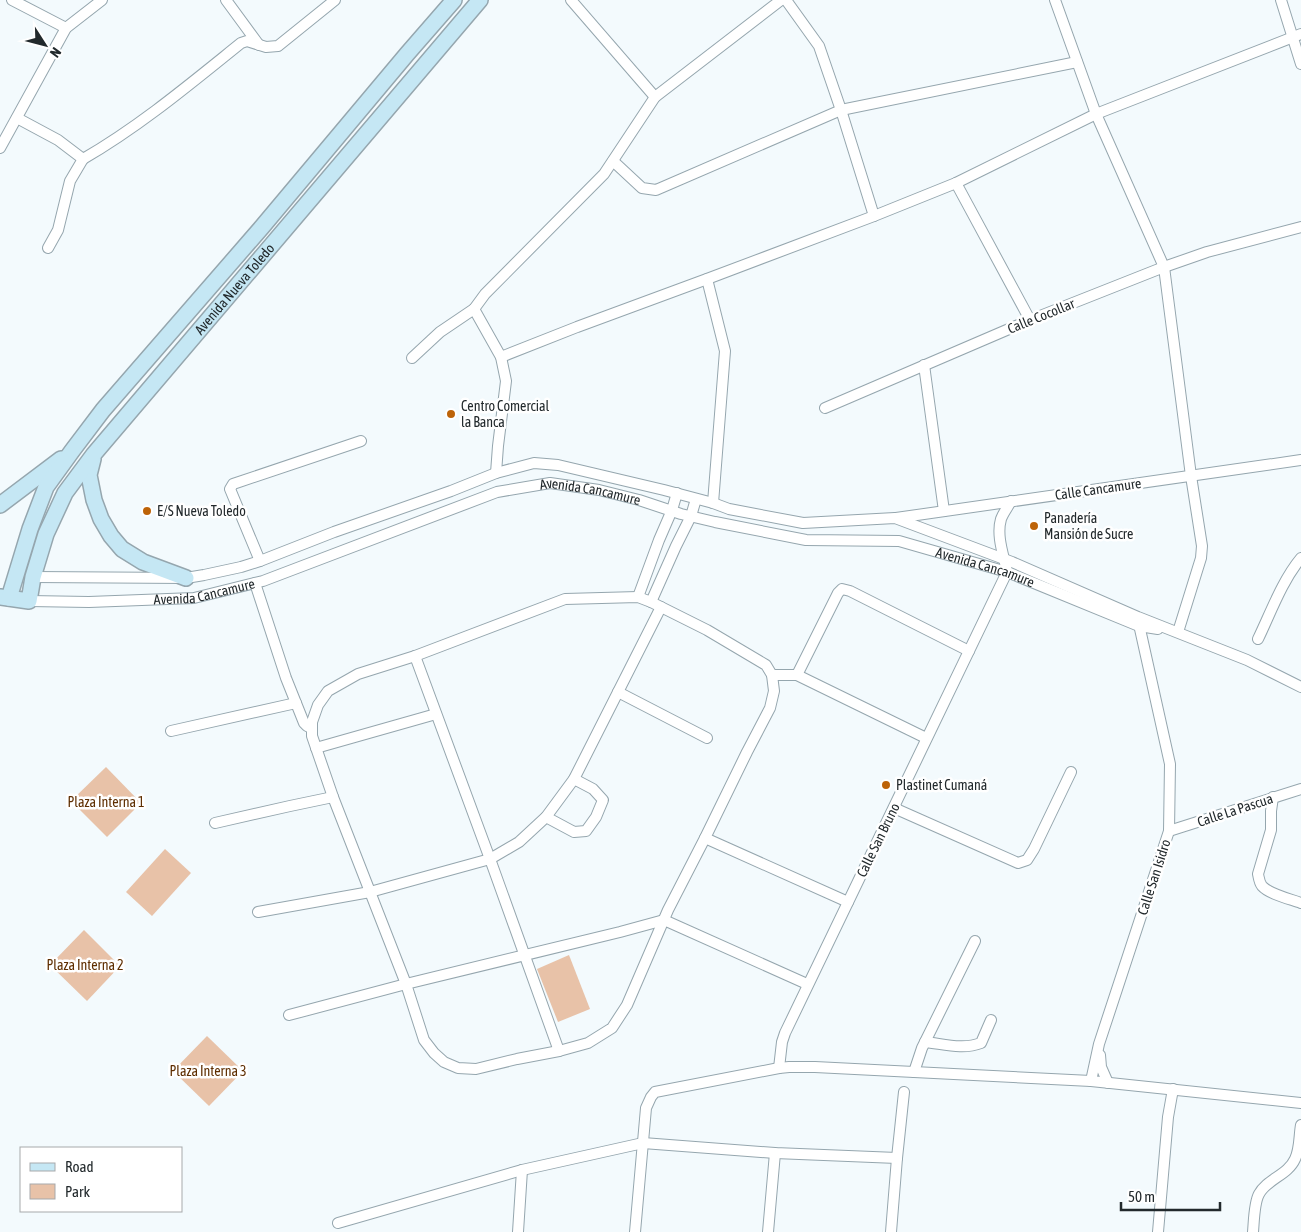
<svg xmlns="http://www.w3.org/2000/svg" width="1301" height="1232" viewBox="0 0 1301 1232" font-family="'Asap Condensed',sans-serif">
<rect width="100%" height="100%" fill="#f3fafd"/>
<g fill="#e8c2a8">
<path d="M106,767L141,803L107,837L71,801Z"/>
<path d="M165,849L191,873L152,916L126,892Z"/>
<path d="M84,930L120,966L87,1001L50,965Z"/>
<path d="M569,955L590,1009L558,1022L537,969Z"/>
<path d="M207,1036L243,1071L209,1106L173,1071Z"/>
</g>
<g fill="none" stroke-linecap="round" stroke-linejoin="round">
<defs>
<g id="street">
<path d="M12,0L66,28"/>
<path d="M226,0L259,45"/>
<path d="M571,0L655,97"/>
<path d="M786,0L819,46L841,110L874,216"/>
<path d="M1055,0L1096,114L1164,267L1191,476L1202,546L1201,558L1178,632"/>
<path d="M1281,0L1301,64"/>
<path d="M17,118L58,140L83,159C140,126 190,84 241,43L247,41L266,47L278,46L335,0"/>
<path d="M0,148L66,28L102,0"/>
<path d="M613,161L642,188L656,190L841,110L1077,62"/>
<path d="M956,183L1030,320"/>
<path d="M48,248L58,230L70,181L83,159"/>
<path d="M707,279L725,351L713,503"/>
<path d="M501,357L577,327L707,279L874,216L956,183L1096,114L1301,34"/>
<path d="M412,358L440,332L474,309"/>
<path d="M924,365L944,511"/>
<path d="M825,408L1030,320L1164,267L1207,252L1301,227"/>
<path d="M496,473L498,446L506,381L501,357L474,309L485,294L604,174L655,97L781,0"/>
<path d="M896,518L1301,460"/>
<path d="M260,561L230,489L233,484L361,441"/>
<path d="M33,577L186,578L204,575L241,567L260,561L334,532L451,491L496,473L534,463L558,465L664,490L713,503L729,509L803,523L895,518L1012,562L1138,617L1247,660L1301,687"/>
<path d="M255,583L286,678L304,723L307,726L311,728"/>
<path d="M638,597L651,602L707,630L766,665L772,675L774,691L770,708L747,752L705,838L668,910L627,1005L612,1028L588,1043L559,1051L517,1059L476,1069L458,1068L444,1062L434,1053L424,1040L406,984L333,797L312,736V722L318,705L328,691L358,674L415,656L565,599Z"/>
<path d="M638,597L659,540L672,510L677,493"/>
<path id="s1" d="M29,601L89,602L194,598L263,581L497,492L550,483L599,490L639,500L681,514L715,522L806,540L899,541L1007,572L1139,626L1158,629"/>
<path d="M651,602L676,546L691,516L696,499"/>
<path d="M1258,639C1271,612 1282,581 1301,558"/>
<path d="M415,656L490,859L559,1051"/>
<path d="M772,675H797L926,738"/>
<path d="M797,675L838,593L842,589L850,591L969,651"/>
<path d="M618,692L707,738"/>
<path d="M171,731L296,703"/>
<path d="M316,748L436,714"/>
<path d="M1273,797L1271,811V830L1258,874C1259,878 1259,882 1262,886C1269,894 1290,899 1301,903"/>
<path d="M894,808L1018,863L1027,860L1034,849L1071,772"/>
<path d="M546,817L574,832L586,831L596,817L603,800L593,789L574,779"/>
<path d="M215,823L290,806L333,797"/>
<path d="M1169,831L1301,789"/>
<path d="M705,838L848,902"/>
<path d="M258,912L370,892L490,859L519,842L546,817L574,779L661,607"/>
<path d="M289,1015L406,984L620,932L664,920L807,984"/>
<path d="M925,1042C944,1044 963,1050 981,1043L991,1020"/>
<path d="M1100,1055L1101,1067L1108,1083"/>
<path d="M779,1068L782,1042L785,1033L1007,572C1004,556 996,536 1001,519C1003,513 1008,507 1011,501"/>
<path d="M914,1072L922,1048L975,941"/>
<path d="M1091,1081L1099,1044L1169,831L1170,764L1138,620"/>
<path d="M338,1223L522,1170L643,1143L775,1153L897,1158"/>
<path d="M518,1232L522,1170"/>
<path d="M635,1232L646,1108L651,1097L655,1092L779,1068L789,1067H815L1091,1081L1301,1103"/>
<path d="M768,1232L775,1153"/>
<path d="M891,1232L897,1158L904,1092"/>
<path d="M1158,1232L1168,1117L1173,1089"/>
<path d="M1253,1232C1254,1221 1254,1203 1259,1194C1267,1179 1288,1175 1295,1159C1300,1149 1299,1136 1301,1125"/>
</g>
<g id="secondary">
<path d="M93,459L89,475L94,500L101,519L111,536L122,549L143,562L186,578"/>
<path d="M0,505L61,459"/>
<path id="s2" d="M0,597L29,601L33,577L46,534L65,493L94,454L480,0"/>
<path d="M9,598L30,529L46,487L72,451L103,410L262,227L407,54L454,0"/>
</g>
</defs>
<use href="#street" stroke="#95a6ae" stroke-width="12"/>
<use href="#secondary" stroke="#95a6ae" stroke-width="18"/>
<use href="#street" stroke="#fff" stroke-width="10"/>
<use href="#secondary" stroke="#c5e7f4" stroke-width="15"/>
</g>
<g fill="#bd6308" stroke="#fff" stroke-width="2">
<circle cx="451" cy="414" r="5"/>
<circle cx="147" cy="511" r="5"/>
<circle cx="1034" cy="526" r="5"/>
<circle cx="886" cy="785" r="5"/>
</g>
<g text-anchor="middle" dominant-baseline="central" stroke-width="5" stroke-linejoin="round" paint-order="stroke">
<g font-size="14" fill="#22292c" stroke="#fff">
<text stroke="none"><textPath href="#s2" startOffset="409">Avenida Nueva Toledo</textPath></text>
<text transform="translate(1041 316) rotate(-22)">Calle Cocollar</text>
<text transform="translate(1098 489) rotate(-8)">Calle Cancamure</text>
<text stroke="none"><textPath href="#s1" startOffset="581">Avenida Cancamure</textPath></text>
<text stroke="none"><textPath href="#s1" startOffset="986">Avenida Cancamure</textPath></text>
<text stroke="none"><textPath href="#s1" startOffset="176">Avenida Cancamure</textPath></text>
<text transform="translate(1235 810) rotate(-18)">Calle La Pascua</text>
<text transform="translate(878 840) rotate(-64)">Calle San Bruno</text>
<text transform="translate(1154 877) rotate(-72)">Calle San Isidro</text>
</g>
<g font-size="14" fill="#22292c" stroke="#fff" text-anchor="start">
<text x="461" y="406">Centro Comercial<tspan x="461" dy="16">la Banca</tspan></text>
<text x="157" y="511">E/S Nueva Toledo</text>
<text x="1044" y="518">Panadería<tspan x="1044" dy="16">Mansión de Sucre</tspan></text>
<text x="896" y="785">Plastinet Cumaná</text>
</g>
<g font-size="14" fill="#5e2e01" stroke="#fff">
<text x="106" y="802">Plaza Interna 1</text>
<text x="85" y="965">Plaza Interna 2</text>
<text x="208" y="1071">Plaza Interna 3</text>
</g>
</g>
<rect x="20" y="1147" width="162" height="65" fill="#ffffff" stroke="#a7a9ab"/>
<rect x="30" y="1163" width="25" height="8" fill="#c5e7f4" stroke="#a7a9ab"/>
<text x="65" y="1172" font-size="15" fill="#22292c">Road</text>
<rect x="30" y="1184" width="25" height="15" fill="#e8c2a8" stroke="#a7a9ab"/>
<text x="65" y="1197" font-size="15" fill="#22292c">Park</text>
<g transform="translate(45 45) rotate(126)" stroke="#ffffff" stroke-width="4" paint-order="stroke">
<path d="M0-4L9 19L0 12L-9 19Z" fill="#22292c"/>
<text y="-8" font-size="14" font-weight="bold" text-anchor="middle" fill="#22292c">N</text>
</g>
<path d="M1121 1202v8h99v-8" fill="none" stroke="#22292c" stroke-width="2.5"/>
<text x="1128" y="1202" font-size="15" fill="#22292c" stroke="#ffffff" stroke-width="4" paint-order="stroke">50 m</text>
</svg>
